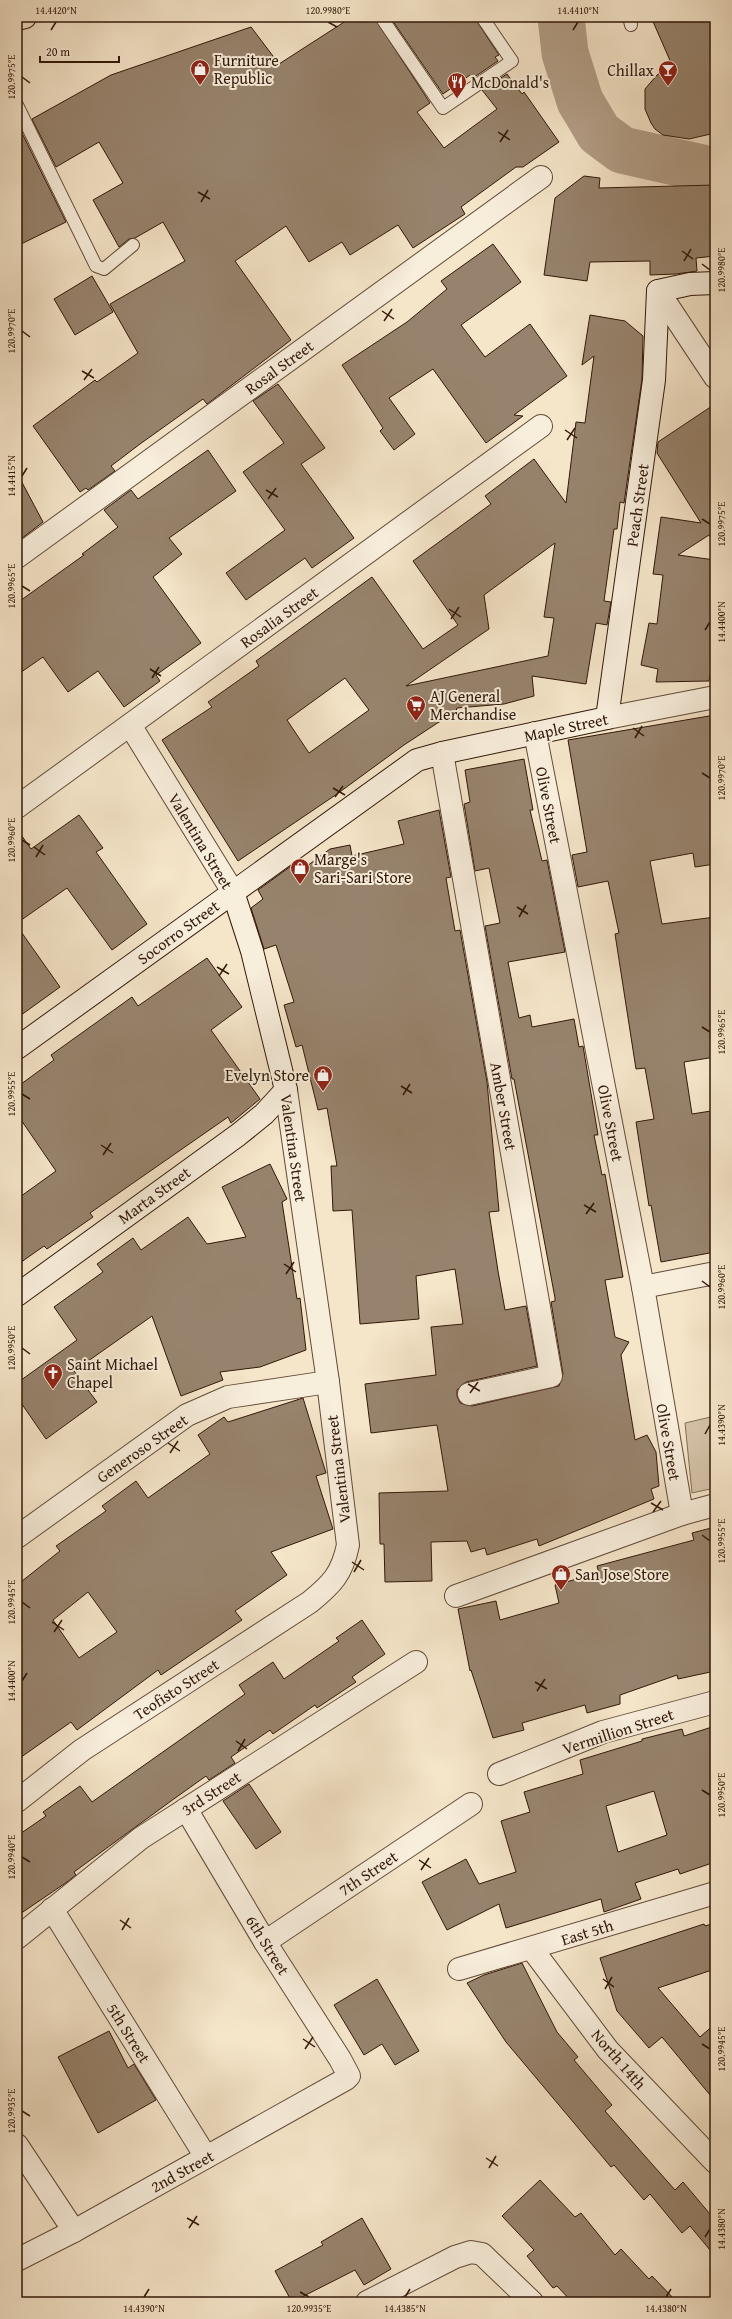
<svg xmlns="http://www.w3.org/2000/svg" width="732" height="2319" viewBox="0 0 732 2319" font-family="'Gentium Book Plus',serif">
<rect width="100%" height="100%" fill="#f5e5c9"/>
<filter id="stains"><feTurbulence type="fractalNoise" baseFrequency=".005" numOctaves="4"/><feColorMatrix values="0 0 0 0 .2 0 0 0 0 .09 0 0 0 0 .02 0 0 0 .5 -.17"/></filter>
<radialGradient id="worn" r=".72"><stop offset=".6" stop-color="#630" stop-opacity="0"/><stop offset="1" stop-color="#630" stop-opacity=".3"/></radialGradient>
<path fill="#d4c2a8" stroke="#836d58" d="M715,1416V1488L692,1493L685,1423Z"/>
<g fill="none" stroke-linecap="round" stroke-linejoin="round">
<path stroke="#b39f88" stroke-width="47" d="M561,17L565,53L580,101L599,133L622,150L715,171"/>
</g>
<g fill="#97836d" stroke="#321809" fill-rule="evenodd">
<path d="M352,17H374L430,103L417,112L444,148L497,109L482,90L507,74L522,94L524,92L559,142L523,167H516L461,207L465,214L413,248L398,225L350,255L342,242L309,262L286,226L235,261L291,340L207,404L203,399L140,444L111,466L115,471L88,490L86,488L80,492L33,426L95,380L97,382L138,353L110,304L185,261L163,222L135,238L129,239L119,247L93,200L123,183L99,142L56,167L32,119L111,75L251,27L279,64Z"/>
<path d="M390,17H474L499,55L495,57L498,61L473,78L470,75L443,94Z"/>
<path d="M651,17H715V133L689,139L663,135L655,129L651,123L645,109V89L657,75L672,65Z"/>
<path d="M19,127L66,222L17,246V128Z"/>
<path d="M584,176L600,178L599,188L715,185V256L696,258L697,271L676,274L650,275V261L590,262L587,281L544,275L555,198Z"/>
<path d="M493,244L521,282L461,325L485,357L530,324L567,376L514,415L523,416L486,443L433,369L389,398L415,434L394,450L380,431L383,428L342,365L407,322L447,289L441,281Z"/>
<path d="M92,276L113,312L75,335L54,299Z"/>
<path d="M590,315L625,321L643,336L642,379L624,503L620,502L617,529H614L604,601L611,602L607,625L596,623L586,684L532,676L534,696L504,704L457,708L454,717L439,722L404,745L337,794L238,861L162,740L212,707L208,702L259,666L256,661L372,577L423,649L458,625L413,561L491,504L485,496L534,459L566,503L576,422L585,423L594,356L582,365ZM555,543L544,617L554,618L548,656L406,686L489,629L484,595ZM345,678L369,710L309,753L287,720Z"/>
<path d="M278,384L325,448L301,464L354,538L312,568L305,558L246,600L226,573L285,530L243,472L284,443L253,401Z"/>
<path d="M715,404V545L709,535L678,555L715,560V625L713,642H715V650L709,681L656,682L658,669L641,665L649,623L657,624L663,575L653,574L661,517L701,523L657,453L658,442Z"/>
<path d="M208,450L236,491L169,538L182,554L153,577L201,643L156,675L160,681L124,707L98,671L68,692L43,657L17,675V603L84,555L82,554L118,527L104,510L131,490L138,499Z"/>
<path d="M17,473L43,522L17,542Z"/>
<path d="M715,715V864L695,867L693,853L650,861L662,924L715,917V1057L684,1062L692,1114L711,1111L715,1141V1252L661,1262L651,1205L649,1206L636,1122L654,1119L645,1068L636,1069L615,934L619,933L608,881L578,887L572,855L587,852L568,740Z"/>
<path d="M524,759L533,810H530L542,861L547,860L565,952L508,962L519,1018L530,1015L532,1027L574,1019L579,1047L583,1046L598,1135H594L602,1175L605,1174L623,1277L605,1280L615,1337L629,1342L621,1355L635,1440L647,1435L656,1452L659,1486L651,1489L654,1499L539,1546L537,1539L487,1555L485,1548L471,1552L467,1541L431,1542L432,1581L385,1582L384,1544H380L379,1493L448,1491L437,1425L371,1433L365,1384L436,1375L431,1327L463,1324L455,1269L416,1276L419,1319L360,1324L352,1210L333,1211L331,1166H337L327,1108L318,1110L302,1045L296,1047L284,1005L294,1002L276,945L264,949L251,908L263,899L258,890L298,861L303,869L330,849L350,845L352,856L404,844L398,821L439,810L451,877L446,878L455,931L460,930L487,1082L499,1211L489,1212L498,1271L505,1310L526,1306L537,1366L466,1382L457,1390V1396L460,1403L472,1406L559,1386L563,1374L551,1302L555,1301V1298L514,1079H512L485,926L500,923L489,868L475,871L464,804L470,802L465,770Z"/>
<path d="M79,815L103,848L96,852L147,924L112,950L67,888L17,923V829L31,849Z"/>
<path d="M17,926L60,987L17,1018Z"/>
<path d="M207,958L242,1007L211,1030L260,1099L231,1123L228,1117L90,1213L93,1217L47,1249L44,1246L17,1265V1199L56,1171L17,1114V1087L54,1060L51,1055L132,997L138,1006Z"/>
<path d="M270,1164L287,1199L282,1202L297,1299L300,1298L306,1350L260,1367L220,1372L223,1380L181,1396L152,1316L74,1371L97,1402L46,1439L17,1397V1383L77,1340L54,1307L103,1272L97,1264L133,1238L141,1250L188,1217L207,1244L246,1237L222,1187Z"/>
<path d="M303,1398L326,1473L316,1476L333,1529L271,1552L287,1575L235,1611L242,1620L161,1675L158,1670L77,1730L71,1722L17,1760V1585L60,1551L56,1546L106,1511L102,1506L136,1481L148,1498L210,1454L198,1435L224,1417L228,1422ZM88,1592L117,1632L79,1658L53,1620Z"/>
<path d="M715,1527V1671L678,1679L677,1675L620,1695V1704L587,1713L585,1705L522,1723L524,1730L493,1738L471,1670L470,1671L458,1609L496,1601L500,1620L559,1603L555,1585L599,1573L597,1566L694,1540L692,1533Z"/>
<path d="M362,1620L385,1654L352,1677L356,1682L317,1708L315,1705L273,1734L270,1730L231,1757L235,1763L209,1780L206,1776L171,1801L74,1872L76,1875L67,1882L17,1916V1836L46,1816L43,1812L80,1786L92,1802L245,1694L239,1685L273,1662L284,1679L339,1641L336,1638Z"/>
<path d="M715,1726V1862L680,1874L678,1869L635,1883L641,1899L604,1912L601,1899L506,1928L499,1904L447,1930L422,1882L466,1859L479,1884L516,1872L501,1821L530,1812L524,1792L583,1774L580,1760L642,1741V1739L682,1729L684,1736ZM654,1791L667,1835L618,1852L606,1806Z"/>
<path d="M249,1784L281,1832L256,1849L223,1801Z"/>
<path d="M715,1923V1969L658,1988L700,2037L715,2024V2101L662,2037L649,2048L617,2011L600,1958L704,1924L705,1926Z"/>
<path d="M522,1963L557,2032L578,2057L574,2060L612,2105L605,2111L675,2190L683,2182L715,2220V2256L690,2226L682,2233L650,2194L644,2200L614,2165L611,2167L506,2042L467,1983L484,1975Z"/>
<path d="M377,1979L419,2051L395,2065L382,2044L364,2055L334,2005Z"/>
<path d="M109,2031L128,2068L134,2064L156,2100L98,2133L58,2057Z"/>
<path d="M540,2180L575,2217L581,2213L615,2255L621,2249L649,2279L652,2276L677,2302H572L557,2286L553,2288L527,2256L534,2250L502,2216Z"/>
<path d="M362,2218L391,2269L364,2285L355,2270L292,2302L275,2271L323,2245L321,2242Z"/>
</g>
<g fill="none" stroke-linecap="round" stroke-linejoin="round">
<defs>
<g id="lane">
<path d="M381,17L443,108L512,61L482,17"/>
<path d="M629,17L631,25"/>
<path d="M17,105L96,266L104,269L133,245"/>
</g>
<g id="street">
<path d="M658,291L715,377"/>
<path d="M17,557L541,177"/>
<path d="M607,718L715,697"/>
<path d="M130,725L233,892"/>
<path d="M535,733L643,1287L682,1514"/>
<path d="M442,753L551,1376L469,1394"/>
<path d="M17,807L541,426"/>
<path d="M643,1287L715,1273"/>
<path d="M17,1537L187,1415L228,1397L328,1382"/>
<path d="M456,1596L682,1514L715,1505"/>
<path d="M499,1774L603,1732L715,1702"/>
<path d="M17,1801L82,1750L310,1602C332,1584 342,1574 348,1545L328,1382L286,1090"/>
<path d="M52,1909L206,2157"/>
<path d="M17,1938L141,1838L416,1662"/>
<path d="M265,1942L471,1804"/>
<path d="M532,1949L608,2050L715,2162"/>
<path d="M459,1969L715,1893"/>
<path d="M17,2145L74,2231"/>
<path d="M17,2260L74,2231L346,2079L349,2076L340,2059L265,1942L186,1809"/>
<path d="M367,2302L455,2257L471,2252L482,2254L532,2302"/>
</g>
<g id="secondary">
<path d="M17,1048L417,760L442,753L607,718L654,380L658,291L690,284L715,283"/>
<path d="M17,1295L238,1135L264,1114L286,1090L252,951L233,892"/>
</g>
<path id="highway" d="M17,19L25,17"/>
</defs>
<use href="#lane" stroke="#634b39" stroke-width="14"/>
<use href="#street" stroke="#634b39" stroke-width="24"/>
<use href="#secondary" stroke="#321809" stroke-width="24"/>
<use href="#highway" stroke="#321809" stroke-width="24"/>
<use href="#lane" stroke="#f8eedc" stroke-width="12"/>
<use href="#street" stroke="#f8eedc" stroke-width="22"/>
<use href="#secondary" stroke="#f8eedc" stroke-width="22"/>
<use href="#highway" stroke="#f5e5c9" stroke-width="22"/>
</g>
<path fill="none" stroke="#321809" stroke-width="1.5" d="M328,22L337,27M51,30L56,22M573,30L578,22M22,77L30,83M498,132L510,140M500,142L508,130M198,192L210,199M201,202L208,190M682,251L693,259M684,261L691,249M702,264L710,270M382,311L394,319M384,321L392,309M22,331L30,337M82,371L94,378M84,380L92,369M565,430L577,438M567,440L575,428M22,476L27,468M266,490L278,497M268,499L276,488M702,519L710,524M22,586L30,591M449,609L461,617M451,619L459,607M705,630L710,622M150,669L161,676M152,678L159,667M633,728L644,736M635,738L642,726M702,773L710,778M333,788L345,795M335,797L343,786M22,840L30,845M34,847L45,855M36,857L43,845M517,907L528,914M519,917L526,905M217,967L229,974M219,976L227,964M702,1027L710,1032M401,1086L412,1093M22,1094L30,1099M403,1095L410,1084M101,1145L113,1153M103,1155L111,1143M584,1205L596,1212M586,1214L594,1203M284,1264L296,1272M286,1274L294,1262M702,1281L710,1287M22,1348L30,1354M468,1384L480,1391M470,1393L478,1382M705,1434L710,1425M168,1443L180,1451M170,1453L178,1441M651,1503L663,1510M653,1512L661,1501M702,1535L710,1541M352,1562L364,1570M354,1572L361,1560M22,1602L30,1608M52,1622L64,1630M54,1632L62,1620M22,1681L27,1673M535,1682L547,1689M537,1691L545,1679M236,1741L247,1749M238,1751L245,1739M702,1790L710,1795M22,1857L30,1862M419,1860L431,1868M421,1870L429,1858M120,1920L131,1928M122,1930L129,1918M603,1979L614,1987M605,1989L612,1977M303,2039L315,2047M702,2044L710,2049M305,2049L313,2037M22,2111L30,2116M486,2158L498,2166M489,2168L496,2156M187,2218L199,2225M189,2228L197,2216M705,2237L710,2229M300,2292L309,2297M144,2297L149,2289M405,2297L410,2289M666,2297L671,2289"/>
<defs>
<symbol id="shop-pin" viewBox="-11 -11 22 30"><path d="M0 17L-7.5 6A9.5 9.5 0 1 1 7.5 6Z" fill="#8f2418" stroke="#f8eedc"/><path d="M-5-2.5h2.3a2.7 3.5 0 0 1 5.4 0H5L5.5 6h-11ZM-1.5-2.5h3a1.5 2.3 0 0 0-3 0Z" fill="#fff"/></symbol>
<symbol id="bar-pin" viewBox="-11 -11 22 30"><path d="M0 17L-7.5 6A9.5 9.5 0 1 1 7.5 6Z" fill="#8f2418" stroke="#f8eedc"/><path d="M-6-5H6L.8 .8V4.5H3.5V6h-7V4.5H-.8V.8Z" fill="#fff"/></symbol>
<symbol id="restaurant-pin" viewBox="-11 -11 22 30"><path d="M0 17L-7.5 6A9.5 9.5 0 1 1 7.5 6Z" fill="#8f2418" stroke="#f8eedc"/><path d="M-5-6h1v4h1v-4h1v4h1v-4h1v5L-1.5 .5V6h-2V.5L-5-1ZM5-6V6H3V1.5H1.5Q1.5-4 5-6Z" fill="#fff"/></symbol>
<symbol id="supermarket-pin" viewBox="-11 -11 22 30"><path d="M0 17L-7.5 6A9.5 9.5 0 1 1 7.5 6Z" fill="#8f2418" stroke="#f8eedc"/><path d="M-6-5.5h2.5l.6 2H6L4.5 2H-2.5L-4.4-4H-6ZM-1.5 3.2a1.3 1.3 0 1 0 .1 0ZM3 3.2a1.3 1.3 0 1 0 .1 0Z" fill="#fff"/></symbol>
<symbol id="church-pin" viewBox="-11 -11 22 30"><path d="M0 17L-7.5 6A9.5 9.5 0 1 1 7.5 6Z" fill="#8f2418" stroke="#f8eedc"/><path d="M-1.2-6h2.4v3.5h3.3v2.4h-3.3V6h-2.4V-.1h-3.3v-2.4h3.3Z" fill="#fff"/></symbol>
</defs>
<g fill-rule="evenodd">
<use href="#shop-pin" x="189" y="58" width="22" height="30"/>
<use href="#bar-pin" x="657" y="59" width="22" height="30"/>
<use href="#restaurant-pin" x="446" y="71" width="22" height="30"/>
<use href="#supermarket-pin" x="405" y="694" width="22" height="30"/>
<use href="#shop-pin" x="289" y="857" width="22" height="30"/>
<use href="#shop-pin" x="312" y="1064" width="22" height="30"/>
<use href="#church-pin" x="42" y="1362" width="22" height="30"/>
<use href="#shop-pin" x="550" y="1563" width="22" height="30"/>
</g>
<g text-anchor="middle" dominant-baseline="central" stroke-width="4" stroke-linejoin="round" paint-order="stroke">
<g font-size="16" fill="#321809" stroke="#f8eedc" text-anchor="start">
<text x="214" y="60">Furniture<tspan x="214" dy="18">Republic</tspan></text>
<text x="654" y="70" text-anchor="end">Chillax</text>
<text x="471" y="82">McDonald's</text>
<text x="430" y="696">AJ General<tspan x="430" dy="18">Merchandise</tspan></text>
<text x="314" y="859">Marge's<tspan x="314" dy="18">Sari-Sari Store</tspan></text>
<text x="309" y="1075" text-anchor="end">Evelyn Store</text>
<text x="67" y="1364">Saint Michael<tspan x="67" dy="18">Chapel</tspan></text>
<text x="575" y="1574">San Jose Store</text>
</g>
<g font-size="16" fill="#321809" stroke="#f8eedc">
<text transform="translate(279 367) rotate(-36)">Rosal Street</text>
<text transform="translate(637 505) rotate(-82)">Peach Street</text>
<text transform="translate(279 617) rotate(-36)">Rosalia Street</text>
<text transform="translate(566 727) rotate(-12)">Maple Street</text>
<text transform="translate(549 805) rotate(79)">Olive Street</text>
<text transform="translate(201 841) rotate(59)">Valentina Street</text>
<text transform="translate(178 932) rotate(-36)">Socorro Street</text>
<text transform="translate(504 1106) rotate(80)">Amber Street</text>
<text transform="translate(611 1123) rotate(79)">Olive Street</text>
<text transform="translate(294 1148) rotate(82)">Valentina Street</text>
<text transform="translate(154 1195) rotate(-36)">Marta Street</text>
<text transform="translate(669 1442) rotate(80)">Olive Street</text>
<text transform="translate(142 1448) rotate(-35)">Generoso Street</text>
<text transform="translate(338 1469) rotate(-97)">Valentina Street</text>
<text transform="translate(176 1689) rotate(-33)">Teofisto Street</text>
<text transform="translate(618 1731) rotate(-18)">Vermillion Street</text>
<text transform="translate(211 1793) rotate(-33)">3rd Street</text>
<text transform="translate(368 1873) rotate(-34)">7th Street</text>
<text transform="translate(587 1932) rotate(-17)">East 5th</text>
<text transform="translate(268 1945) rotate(58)">6th Street</text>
<text transform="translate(129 2033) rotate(58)">5th Street</text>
<text transform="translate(619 2059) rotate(49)">North 14th</text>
<text transform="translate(182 2171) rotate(-29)">2nd Street</text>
</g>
</g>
<rect width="732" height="2319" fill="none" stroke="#f5e5c9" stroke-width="44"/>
<path d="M40 56v6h79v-6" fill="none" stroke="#321809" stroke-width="2"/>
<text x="46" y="56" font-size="12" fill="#321809" stroke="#f8eedc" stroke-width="3" paint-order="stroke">20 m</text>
<rect x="22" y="22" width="688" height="2275" fill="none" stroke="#321809" stroke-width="1.5"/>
<g font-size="10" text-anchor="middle" fill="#321809">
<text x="56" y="14">14.4420°N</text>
<text x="328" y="14">120.9980°E</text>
<text x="578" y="14">14.4410°N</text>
<text transform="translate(11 77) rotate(-90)" y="4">120.9975°E</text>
<text transform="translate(721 270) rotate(-90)" y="4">120.9980°E</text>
<text transform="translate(11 331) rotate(-90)" y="4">120.9970°E</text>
<text transform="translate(11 476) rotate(-90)" y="4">14.4415°N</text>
<text transform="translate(721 524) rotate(-90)" y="4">120.9975°E</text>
<text transform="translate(11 586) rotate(-90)" y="4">120.9965°E</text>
<text transform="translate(721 622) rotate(-90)" y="4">14.4400°N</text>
<text transform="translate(721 778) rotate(-90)" y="4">120.9970°E</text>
<text transform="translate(11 840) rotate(-90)" y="4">120.9960°E</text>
<text transform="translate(721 1032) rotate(-90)" y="4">120.9965°E</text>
<text transform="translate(11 1094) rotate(-90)" y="4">120.9955°E</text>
<text transform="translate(721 1287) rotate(-90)" y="4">120.9960°E</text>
<text transform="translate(11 1348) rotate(-90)" y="4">120.9950°E</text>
<text transform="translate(721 1425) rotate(-90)" y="4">14.4390°N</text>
<text transform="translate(721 1541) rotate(-90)" y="4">120.9955°E</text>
<text transform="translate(11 1602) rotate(-90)" y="4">120.9945°E</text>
<text transform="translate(11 1681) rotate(-90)" y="4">14.4400°N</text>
<text transform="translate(721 1795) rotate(-90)" y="4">120.9950°E</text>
<text transform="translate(11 1857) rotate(-90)" y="4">120.9940°E</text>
<text transform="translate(721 2049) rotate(-90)" y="4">120.9945°E</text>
<text transform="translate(11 2111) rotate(-90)" y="4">120.9935°E</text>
<text transform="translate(721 2229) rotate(-90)" y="4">14.4380°N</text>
<text x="144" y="2312">14.4390°N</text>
<text x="309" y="2312">120.9935°E</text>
<text x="405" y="2312">14.4385°N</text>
<text x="666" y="2312">14.4380°N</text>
</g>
<rect width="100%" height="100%" filter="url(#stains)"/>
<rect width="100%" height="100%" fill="url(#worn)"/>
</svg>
